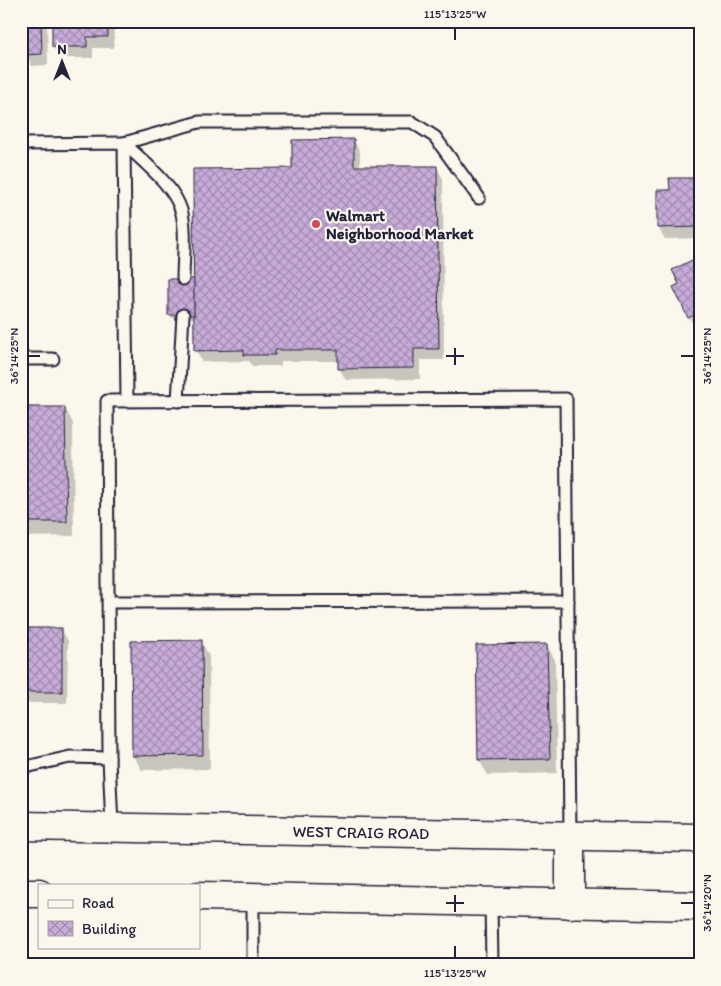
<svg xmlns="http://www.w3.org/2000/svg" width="721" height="986" viewBox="0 0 721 986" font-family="Itim,sans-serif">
<defs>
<pattern id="building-cross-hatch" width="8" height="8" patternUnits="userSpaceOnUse" patternTransform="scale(1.25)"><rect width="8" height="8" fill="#c7abd8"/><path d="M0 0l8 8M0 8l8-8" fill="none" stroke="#a18bb0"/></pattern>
</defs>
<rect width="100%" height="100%" fill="#fbf7ec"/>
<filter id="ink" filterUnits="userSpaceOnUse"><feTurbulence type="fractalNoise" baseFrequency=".02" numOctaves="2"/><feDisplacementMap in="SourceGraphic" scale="10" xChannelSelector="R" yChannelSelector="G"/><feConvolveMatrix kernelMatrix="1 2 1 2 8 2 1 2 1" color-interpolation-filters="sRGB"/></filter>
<g filter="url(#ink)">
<g fill="#0003">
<path d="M21,21H47L48,65L32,66L26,55H21Z"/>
<path d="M53,21H114V48H93V58H59L53,47Z"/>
<path d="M354,140L360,152V168L437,167L443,179L444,360H420V379L346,380L339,368V361H281V366H252L249,361L202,362L196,350L195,318H172L170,315L193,280L293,170Z"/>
<path d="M700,179V238L665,239L658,227Z"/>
<path d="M700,257V326L695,329L689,317L680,284Z"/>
<path d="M65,408L73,423L74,536L21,537V409Z"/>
<path d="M21,580L25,587L26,612H21Z"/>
<path d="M21,629H61L68,641L67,703H21Z"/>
<path d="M201,641L209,656L210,769L142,770L133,756Z"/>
<path d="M547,645L555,660L557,773L488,775L479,760Z"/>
</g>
<g fill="url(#building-cross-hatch)" stroke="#22223b">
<path d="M21,21H41L42,54L24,55V43L21,44Z"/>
<path d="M52,21H108V37H87V47H52Z"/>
<path d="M354,139V166H437L439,349H414V368L338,369V350H275V355H244V350L194,351L193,169L292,168V140Z"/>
<path d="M669,178H700V227L657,228V190H670Z"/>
<path d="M700,256V312L688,318L673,287L679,284L672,270Z"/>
<rect x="168" y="279" width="26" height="36"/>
<path d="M21,407H65L67,522H21Z"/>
<rect x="21" y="628" width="41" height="64"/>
<path d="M202,640L203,755L132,756L131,641Z"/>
<path d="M547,644L550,759L478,760L476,645Z"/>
<rect x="377" y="962" width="66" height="3"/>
</g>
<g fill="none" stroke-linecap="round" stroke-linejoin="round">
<defs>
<g id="lane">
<path d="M21,144L124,143L127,401"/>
<path d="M183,279C183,259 187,229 181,210C173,184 143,162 124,143L199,122H412L435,137L479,198"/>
<path d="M21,359H53"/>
<path d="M178,401L183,315"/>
<path d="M109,602L568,601"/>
<path d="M21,768L70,757L109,758"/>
<path d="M112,827L109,758L107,401L566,399L570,837"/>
<path d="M253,897V965"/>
<path d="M491,902L492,965"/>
</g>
<g id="primary">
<path id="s1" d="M21,826L700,838"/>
<path d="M21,893H39"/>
<path d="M199,896L700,906"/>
<path d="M570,904V837"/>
</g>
</defs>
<use href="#lane" stroke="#22223b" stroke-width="15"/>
<use href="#primary" stroke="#22223b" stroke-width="31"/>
<use href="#lane" stroke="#fbf7ec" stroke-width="11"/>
<use href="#primary" stroke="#fbf7ec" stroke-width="28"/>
</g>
</g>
<path fill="none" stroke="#22223b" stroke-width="2" d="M455,28V40M455,348V365M28,356H40M446,356H464M681,356H694M455,895V912M446,903H464M681,903H694M455,946V958"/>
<circle fill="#d1495b" stroke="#fbf7ec" stroke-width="2" cx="316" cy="224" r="5"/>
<g text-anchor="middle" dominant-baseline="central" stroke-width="4.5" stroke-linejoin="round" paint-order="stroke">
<g font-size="16" font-weight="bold" fill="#22223b" stroke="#fbf7ec" text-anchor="start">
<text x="326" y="215">Walmart<tspan x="326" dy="18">Neighborhood Market</tspan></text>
</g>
<g font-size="16" fill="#22223b" stroke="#fbf7ec">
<text stroke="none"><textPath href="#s1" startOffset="340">WEST CRAIG ROAD</textPath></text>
</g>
</g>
<rect width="721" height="986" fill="none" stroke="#fbf7ec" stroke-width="55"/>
<rect x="38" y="884" width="162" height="65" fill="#fbf7ec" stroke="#a4a2a5"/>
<rect x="48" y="900" width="25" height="8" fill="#fbf7ec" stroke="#a4a2a5"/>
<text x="82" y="908" font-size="15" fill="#22223b">Road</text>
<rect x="48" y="921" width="25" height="15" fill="url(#building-cross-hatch)" stroke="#a4a2a5"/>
<text x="82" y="934" font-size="15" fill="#22223b">Building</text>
<g transform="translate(62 62)" stroke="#fbf7ec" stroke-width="4" paint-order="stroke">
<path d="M0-4L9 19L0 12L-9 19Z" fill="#22223b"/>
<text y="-8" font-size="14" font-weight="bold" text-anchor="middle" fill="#22223b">N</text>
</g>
<rect x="28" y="28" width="666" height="930" fill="none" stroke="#22223b" stroke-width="2"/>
<g font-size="12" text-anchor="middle" fill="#22223b">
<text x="455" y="18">115°13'25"W</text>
<text transform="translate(14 356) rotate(-90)" y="4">36°14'25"N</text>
<text transform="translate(707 356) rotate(-90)" y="4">36°14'25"N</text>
<text transform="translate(707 903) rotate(-90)" y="4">36°14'20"N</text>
<text x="455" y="977">115°13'25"W</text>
</g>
</svg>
